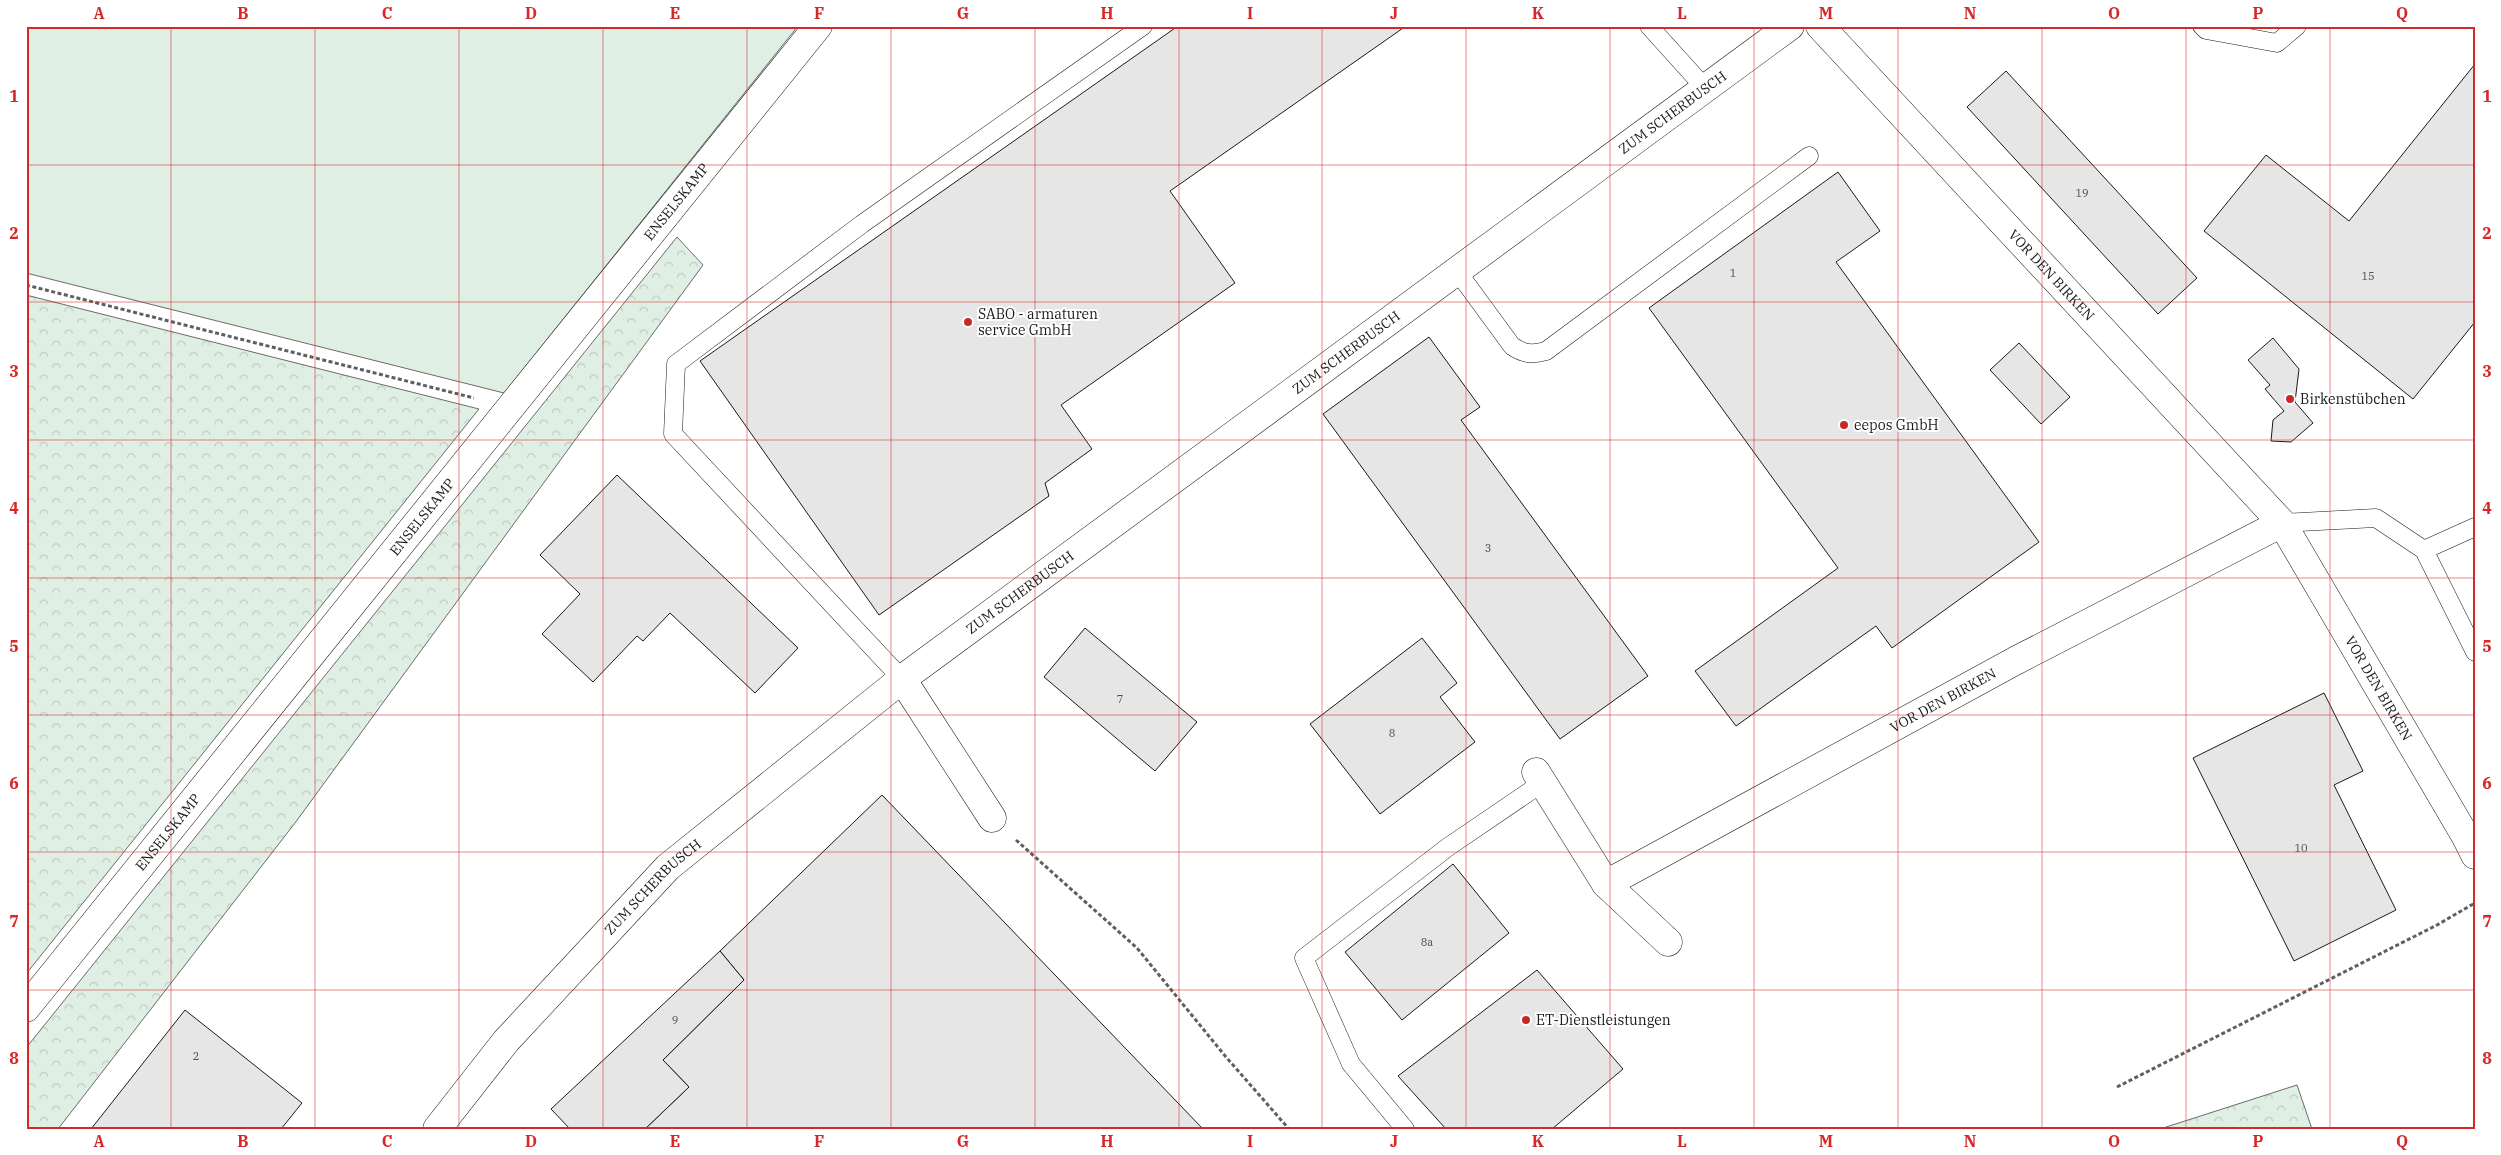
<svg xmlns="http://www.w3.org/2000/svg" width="2501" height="1155" viewBox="0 0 2501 1155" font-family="'IBM Plex Serif',serif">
<defs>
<pattern id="forest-crowns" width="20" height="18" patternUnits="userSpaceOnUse" patternTransform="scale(1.25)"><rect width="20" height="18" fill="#e0efe3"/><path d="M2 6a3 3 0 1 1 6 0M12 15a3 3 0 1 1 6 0" fill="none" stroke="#c0ccc2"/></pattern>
</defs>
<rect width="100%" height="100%" fill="#fff"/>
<path fill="#e0efe3" stroke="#6a6a6a" d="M26,26H798L504,393L26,273Z"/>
<g fill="url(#forest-crowns)" stroke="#6a6a6a">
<path d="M677,237L703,265L295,823L58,1129H26V1048Z"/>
<path d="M26,295L479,409L26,974Z"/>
<path d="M2297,1085L2312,1129H2160Z"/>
</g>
<g fill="#e6e6e6" stroke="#1a1a1a">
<path d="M1178,26H1406L1170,191L1235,283L1061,405L1092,449L1045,483L1049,496L879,615L700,361Z"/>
<path d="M2475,64V322L2413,399L2204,231L2266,155L2349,221Z"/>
<path d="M2006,71L2197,278L2158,314L1967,107Z"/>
<path d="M1838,172L1880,231L1836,262L2039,542L1892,648L1876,626L1736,726L1695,671L1838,568L1649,308Z"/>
<path d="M1429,337L1480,407L1461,420L1648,676L1560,739L1323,414Z"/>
<path d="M2273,338L2299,369L2295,402L2313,423L2291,442L2271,441L2273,420L2284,411L2265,389L2270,385L2248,360Z"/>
<path d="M2019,343L2070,397L2041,424L1990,370Z"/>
<path d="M617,475L798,648L755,693L670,613L643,641L637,636L593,682L542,634L580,594L540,555Z"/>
<path d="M1085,628L1197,722L1155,771L1044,677Z"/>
<path d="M1422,638L1457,683L1440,697L1475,742L1380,814L1310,724Z"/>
<path d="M2324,693L2363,771L2334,785L2396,910L2294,961L2193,758Z"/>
<path d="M882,795L1203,1129H645L689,1087L663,1060L744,980L720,951Z"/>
<path d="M1453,864L1509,933L1402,1020L1345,952Z"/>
<path d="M720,951L744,980L663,1060L689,1087L645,1129H570L551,1109Z"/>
<path d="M1537,970L1623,1069L1552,1129H1446L1398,1076Z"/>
<path d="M185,1010L302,1103L281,1129H91Z"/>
</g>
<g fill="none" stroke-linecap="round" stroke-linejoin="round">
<defs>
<g id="service">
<path d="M1649,26L1705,88"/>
<path d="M2202,26L2206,30L2277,43L2297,26"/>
<path d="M1457,271L1512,346C1524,354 1531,355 1546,351L1809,156"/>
<path d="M2282,523L2376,518L2424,550L2475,652"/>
<path d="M2424,550L2475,527"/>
<path d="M902,679L673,434L676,364L862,224L1143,26"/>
<path d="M1405,1129L1351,1064L1304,958L1448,847L1542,783"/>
</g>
<g id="minor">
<path id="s1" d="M1820,26L2282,523L2466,837L2475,855"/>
<path d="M902,679L992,818"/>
<path id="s2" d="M1536,772L1606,884L2015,661L2282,523"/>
<path d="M1606,884L1668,942"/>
<path id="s3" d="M437,1129L506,1041L668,867L902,679L1790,26"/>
</g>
<g id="secondary">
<path id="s4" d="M26,1008L818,26"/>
</g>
</defs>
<use href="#service" stroke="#1a1a1a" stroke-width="19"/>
<use href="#minor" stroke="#1a1a1a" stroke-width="29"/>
<use href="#secondary" stroke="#1a1a1a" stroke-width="29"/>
<g stroke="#5f5f5f" stroke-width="3" stroke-dasharray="4 2.5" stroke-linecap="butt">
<path d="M26,285L474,398"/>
<path d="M1016,840L1137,948L1226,1057L1289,1129"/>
<path d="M2117,1087L2437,925L2475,903"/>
</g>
<use href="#service" stroke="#fff" stroke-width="18"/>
<use href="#minor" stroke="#fff" stroke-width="28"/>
<use href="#secondary" stroke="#fff" stroke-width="28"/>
</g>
<path fill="none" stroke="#d62828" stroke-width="1" stroke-opacity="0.55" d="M171,26V1129M315,26V1129M459,26V1129M603,26V1129M747,26V1129M891,26V1129M1035,26V1129M1179,26V1129M1322,26V1129M1466,26V1129M1610,26V1129M1754,26V1129M1898,26V1129M2042,26V1129M2186,26V1129M2330,26V1129M26,165H2475M26,302H2475M26,440H2475M26,578H2475M26,715H2475M26,852H2475M26,990H2475"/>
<g fill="#c62828" stroke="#fff" stroke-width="2">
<circle cx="968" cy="322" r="5"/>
<circle cx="2290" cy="399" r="5"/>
<circle cx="1844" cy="425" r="5"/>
<circle cx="1526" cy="1020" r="5"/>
</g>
<g text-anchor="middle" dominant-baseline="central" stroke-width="4" stroke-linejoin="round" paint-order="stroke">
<g font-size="11" fill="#4d4d4d">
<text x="2082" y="193">19</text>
<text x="1733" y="273">1</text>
<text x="2368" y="276">15</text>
<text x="1488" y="548">3</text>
<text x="1120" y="699">7</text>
<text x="1392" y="733">8</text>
<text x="2301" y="848">10</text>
<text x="1427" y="942">8a</text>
<text x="675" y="1020">9</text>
<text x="196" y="1056">2</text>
</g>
<g font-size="14" fill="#1a1a1a" stroke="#fff">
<text stroke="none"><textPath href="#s3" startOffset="1606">ZUM SCHERBUSCH</textPath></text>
<text stroke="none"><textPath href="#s4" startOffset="1036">ENSELSKAMP</textPath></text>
<text stroke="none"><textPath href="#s1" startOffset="340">VOR DEN BIRKEN</textPath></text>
<text stroke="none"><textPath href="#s3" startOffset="1201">ZUM SCHERBUSCH</textPath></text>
<text stroke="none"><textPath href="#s4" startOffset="631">ENSELSKAMP</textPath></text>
<text stroke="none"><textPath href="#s3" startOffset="796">ZUM SCHERBUSCH</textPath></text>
<text stroke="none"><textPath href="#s1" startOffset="870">VOR DEN BIRKEN</textPath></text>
<text stroke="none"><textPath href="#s2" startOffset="516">VOR DEN BIRKEN</textPath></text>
<text stroke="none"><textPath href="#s4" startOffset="226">ENSELSKAMP</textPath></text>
<text stroke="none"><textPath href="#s3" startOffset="325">ZUM SCHERBUSCH</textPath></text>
</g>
<g font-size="14" fill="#1a1a1a" stroke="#fff" text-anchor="start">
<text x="978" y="314">SABO - armaturen<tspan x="978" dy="16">service GmbH</tspan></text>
<text x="2300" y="399">Birkenstübchen</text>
<text x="1854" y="425">eepos GmbH</text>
<text x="1536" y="1020">ET-Dienstleistungen</text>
</g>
</g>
<rect width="2501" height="1155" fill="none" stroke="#ffffff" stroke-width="55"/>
<rect x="28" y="28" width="2446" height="1100" fill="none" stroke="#d62828" stroke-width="2"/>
<g font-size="16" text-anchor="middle" font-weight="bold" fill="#d62828">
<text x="99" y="19">A</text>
<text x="243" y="19">B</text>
<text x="387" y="19">C</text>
<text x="531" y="19">D</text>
<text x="675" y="19">E</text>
<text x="819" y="19">F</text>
<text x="963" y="19">G</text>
<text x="1107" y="19">H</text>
<text x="1250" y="19">I</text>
<text x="1394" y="19">J</text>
<text x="1538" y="19">K</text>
<text x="1682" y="19">L</text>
<text x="1826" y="19">M</text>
<text x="1970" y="19">N</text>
<text x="2114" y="19">O</text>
<text x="2258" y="19">P</text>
<text x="2402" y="19">Q</text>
<text x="14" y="102">1</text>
<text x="2487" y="102">1</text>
<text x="14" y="239">2</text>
<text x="2487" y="239">2</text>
<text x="14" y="377">3</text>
<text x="2487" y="377">3</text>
<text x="14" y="514">4</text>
<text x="2487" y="514">4</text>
<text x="14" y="652">5</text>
<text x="2487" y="652">5</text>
<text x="14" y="789">6</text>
<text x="2487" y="789">6</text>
<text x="14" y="927">7</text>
<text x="2487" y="927">7</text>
<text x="14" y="1064">8</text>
<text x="2487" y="1064">8</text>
<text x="99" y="1147">A</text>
<text x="243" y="1147">B</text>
<text x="387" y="1147">C</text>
<text x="531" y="1147">D</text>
<text x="675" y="1147">E</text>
<text x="819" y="1147">F</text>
<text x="963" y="1147">G</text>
<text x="1107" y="1147">H</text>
<text x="1250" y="1147">I</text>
<text x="1394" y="1147">J</text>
<text x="1538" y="1147">K</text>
<text x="1682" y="1147">L</text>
<text x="1826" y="1147">M</text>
<text x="1970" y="1147">N</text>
<text x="2114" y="1147">O</text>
<text x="2258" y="1147">P</text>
<text x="2402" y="1147">Q</text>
</g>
</svg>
